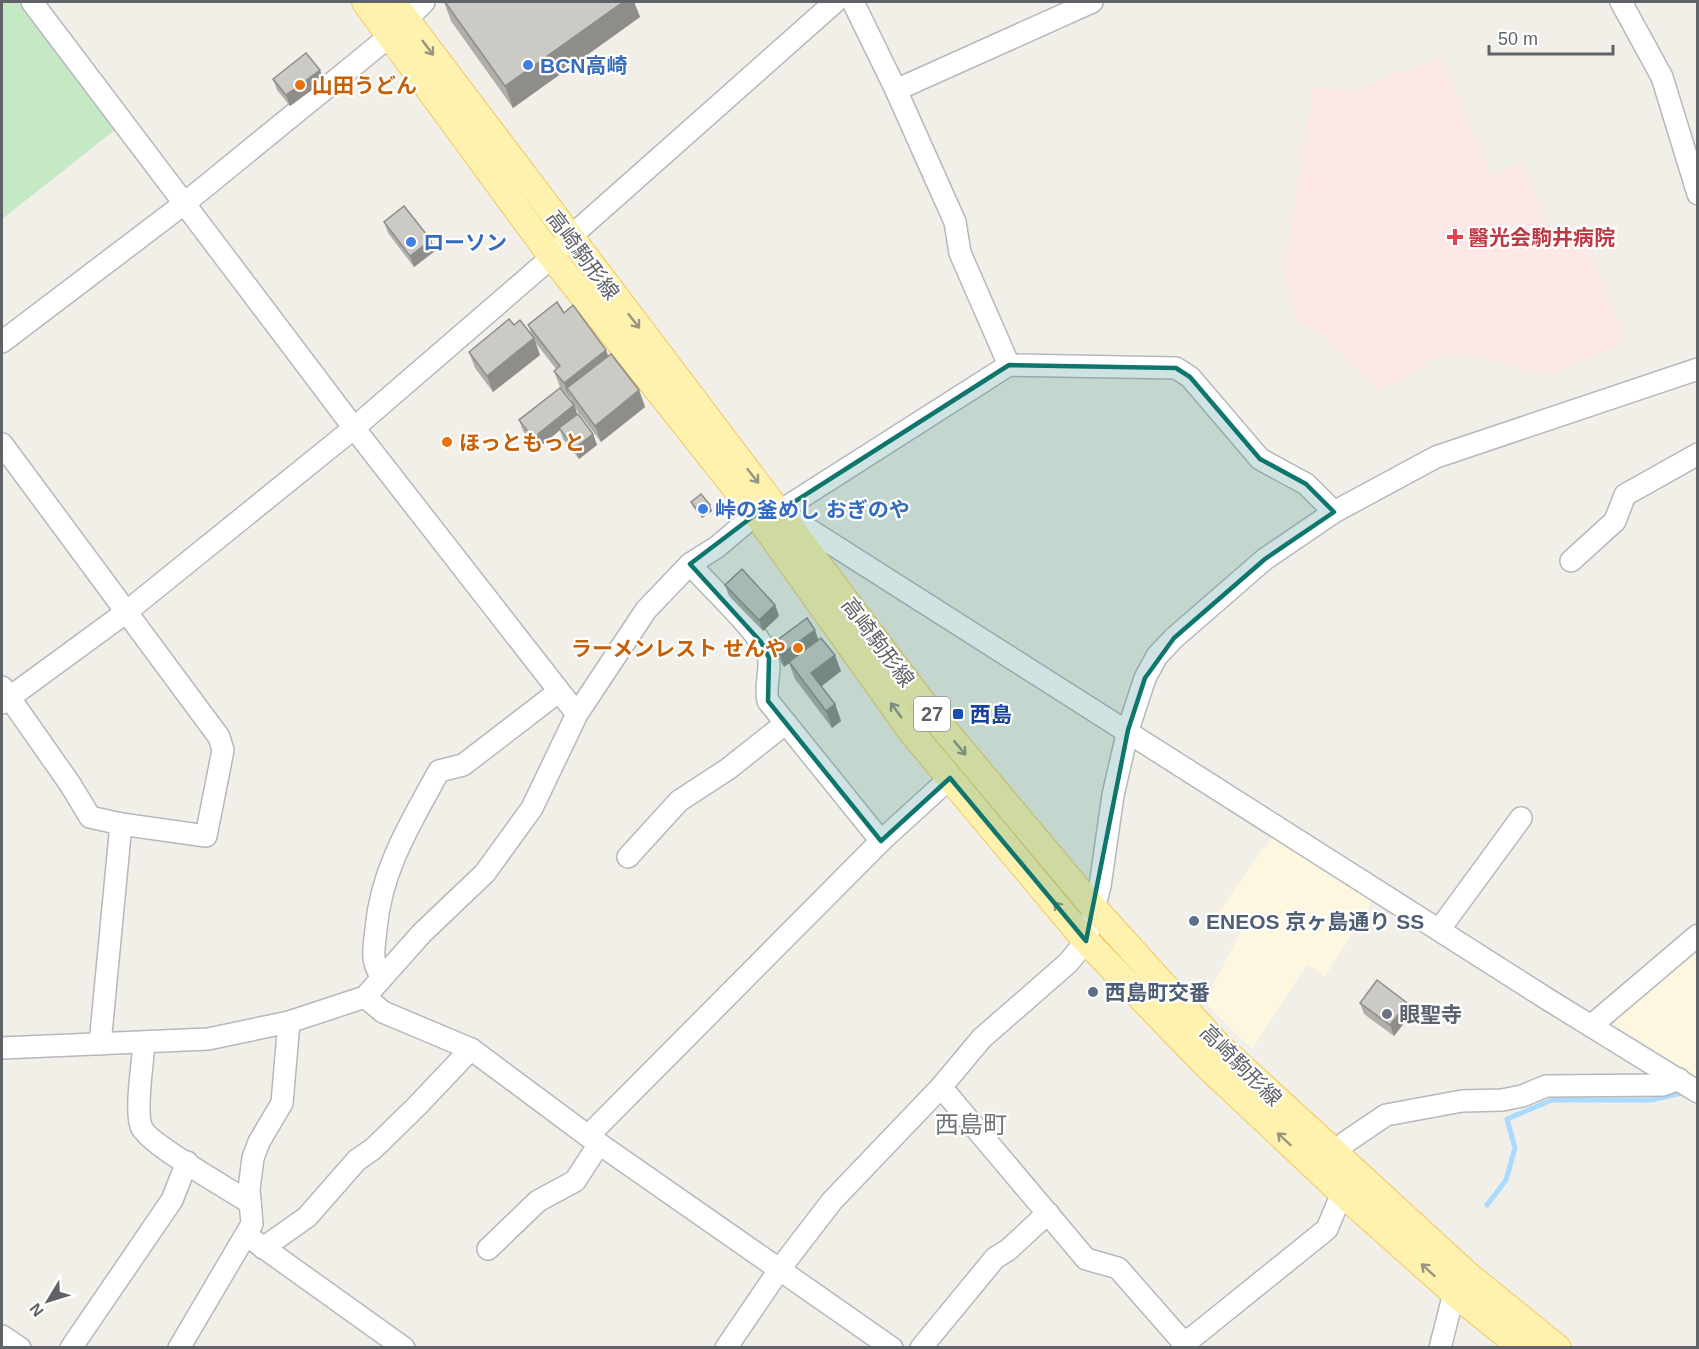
<svg xmlns="http://www.w3.org/2000/svg" width="1699" height="1349" viewBox="0 0 1699 1349" font-family="Arial,'Noto Sans JP',sans-serif">
<rect width="100%" height="100%" fill="#f1efe8"/>
<g fill="#fef7e0">
<path d="M1274,834L1373,899L1325,977L1307,964L1252,1049L1204,1002L1241,932L1215,917Z"/>
<path d="M1697,945V1077L1617,1026L1614,1016Z"/>
</g>
<path fill="#fce8e6" d="M1442,58L1491,175L1522,163L1554,238L1581,226L1617,317L1624,344L1548,375L1476,356L1447,355L1432,359L1403,379L1376,388L1316,330L1299,323L1283,279L1313,88L1357,91L1409,68Z"/>
<path fill="#c5e8c5" d="M2,2H18L116,129L2,219Z"/>
<g fill="none" stroke-linecap="round" stroke-linejoin="round">
<path stroke="#aadaff" stroke-width="5" d="M1487,1205L1506,1180L1515,1148L1507,1119L1552,1100H1651L1686,1092"/>
<defs>
<g id="minor">
<path d="M32,2L354,428L577,714"/>
<path d="M853,2L896,90L955,222L960,253L1009,365"/>
<path d="M1621,2L1662,77L1698,194"/>
<path d="M406,20L424,2"/>
<path d="M896,90L1092,2"/>
<path d="M2,342L185,203L391,35"/>
<path d="M2,444L219,737L223,750L206,836L121,824L90,817L70,784L2,687"/>
<path d="M780,511L1009,365L1176,368L1190,377L1260,459L1306,484L1334,512"/>
<path d="M1571,561L1615,521L1625,495L1698,454"/>
<path d="M690,564C708,585 760,633 768,655C772,669 764,686 768,701L881,841"/>
<path d="M2,703L125,613L354,428L552,257L569,238L835,2"/>
<path d="M628,857L679,801L728,769L786,723"/>
<path d="M1439,930L1521,818"/>
<path d="M382,978C370,959 374,951 376,929C381,870 411,822 439,771L463,765L558,692"/>
<path d="M365,997L383,1012L471,1049L588,1136L892,1348"/>
<path d="M1592,1025L1698,935"/>
<path d="M144,1042C143,1063 135,1108 141,1126C146,1143 231,1190 250,1203"/>
<path d="M100,1044L121,824"/>
<path d="M2,1048L208,1039L289,1022L365,997L422,933L485,873L532,808L577,714L646,610L690,564L717,547L756,514L780,511L1552,1002L1698,1092"/>
<path d="M941,1087L1086,1259L1118,1268L1182,1341L1193,1337L1327,1229L1342,1193"/>
<path d="M588,1136L881,841L950,778"/>
<path d="M1334,1155L1346,1142L1386,1115L1462,1101L1502,1100L1522,1096L1546,1086L1663,1085L1679,1079"/>
<path d="M253,1240L404,1348"/>
<path d="M263,1248L307,1217L357,1160L373,1149L417,1106L471,1049"/>
<path d="M488,1249L538,1201L575,1181L599,1144"/>
<path d="M2,1336L20,1348"/>
<path d="M71,1348L172,1200L187,1162"/>
<path d="M179,1348L252,1224L249,1189L253,1158L259,1142L282,1103L289,1022"/>
<path d="M726,1348L779,1270L832,1201L941,1087L982,1038L1068,963L1086,941L1100,886L1113,795L1128,730L1145,678L1157,656L1174,638L1265,559L1334,512L1436,457L1698,369"/>
<path d="M921,1348L995,1258L1008,1250L1048,1213"/>
<path d="M1440,1348L1454,1293"/>
</g>
<g id="major">
<path d="M365,2L552,257L756,514L913,734L1086,941L1205,1064L1342,1193L1454,1293L1522,1348"/>
<path d="M393,2L933,716L1094,908L1218,1045L1468,1275L1558,1348"/>
</g>
</defs>
<use href="#minor" stroke="#b5b8bc" stroke-width="24"/>
<use href="#major" stroke="#f2c960" stroke-width="28"/>
<use href="#minor" stroke="#fff" stroke-width="21"/>
<use href="#major" stroke="#fff2af" stroke-width="26"/>
</g>
<g fill="#afaea9">
<path d="M444,2H634L640,17L513,108L451,21Z"/>
<path d="M273,79L324,81L290,106L277,90Z"/>
<path d="M384,222L431,240L435,251L414,267L388,233Z"/>
<path d="M564,313L608,356L639,390L645,407L601,442L575,408L577,414L593,434L597,445L579,459L563,439L560,430L537,449L523,431L519,420L572,402L571,399L560,387L554,371L556,369L535,342L540,355L493,392L475,368L469,352L514,325L533,337L528,325Z"/>
<path d="M691,502L712,511L702,518L693,507Z"/>
<path d="M725,585L775,605L779,616L763,631L729,596Z"/>
<path d="M819,640L841,671L821,686L835,704L841,721L832,728L795,679L789,663L784,667L776,655L772,644Z"/>
<path d="M1360,1003H1407L1411,1014L1394,1036L1364,1014Z"/>
</g>
<g fill="#8f8d8a">
<path d="M623,2H634L640,17L513,108L505,86Z"/>
<path d="M320,70L324,81L290,106L286,95Z"/>
<path d="M431,240L435,251L414,267L410,256Z"/>
<path d="M534,338L540,355L493,392L487,376Z"/>
<path d="M606,350L612,367L567,388L570,400L564,383Z"/>
<path d="M639,390L645,407L601,442L595,426Z"/>
<path d="M574,405L578,416L559,428L560,430L537,449L533,438Z"/>
<path d="M593,434L597,445L579,459L575,448Z"/>
<path d="M710,505L712,511L702,518L700,513Z"/>
<path d="M775,605L779,616L763,631L759,620Z"/>
<path d="M815,630L819,641L784,667L780,655Z"/>
<path d="M835,655L841,671L817,690L811,673Z"/>
<path d="M835,704L841,721L832,728L826,711Z"/>
<path d="M1407,1003L1411,1014L1394,1036L1390,1025Z"/>
</g>
<g fill="#cccac5" stroke="#8f8d8a" stroke-width="1.5">
<path d="M445,2H623L505,86Z"/>
<path d="M306,53L320,70L286,95L273,79Z"/>
<path d="M404,206L431,240L410,256L384,222Z"/>
<path d="M557,302L564,313L573,305L606,350L564,383L554,371L560,366L528,325Z"/>
<path d="M509,319L514,325L520,320L534,338L487,376L469,352Z"/>
<path d="M611,354L639,390L595,426L567,388Z"/>
<path d="M560,388L574,405L533,438L519,420Z"/>
<path d="M578,414L593,434L575,448L559,428Z"/>
<path d="M701,494L710,505L700,513L691,502Z"/>
<path d="M742,569L775,605L759,620L725,585Z"/>
<path d="M807,618L815,630L780,655L772,644Z"/>
<path d="M821,638L835,655L811,673L835,704L826,711L789,662Z"/>
<path d="M1377,980L1407,1003L1390,1025L1360,1003Z"/>
</g>
<defs><path id="oneway-shaft" d="M-6 0H5M1.5-3L5.5 0L1.5 3" fill="none" stroke-width="1.6" stroke-linecap="round" stroke-linejoin="round" transform="scale(1.5)"/></defs>
<g stroke="#979581">
<use href="#oneway-shaft" transform="translate(428 48) rotate(53)"/>
<use href="#oneway-shaft" transform="translate(634 321) rotate(52)"/>
<use href="#oneway-shaft" transform="translate(753 476) rotate(52)"/>
<use href="#oneway-shaft" transform="translate(896 710) rotate(-126)"/>
<use href="#oneway-shaft" transform="translate(960 748) rotate(50)"/>
<use href="#oneway-shaft" transform="translate(1060 909) rotate(-130)"/>
<use href="#oneway-shaft" transform="translate(1284 1139) rotate(-137)"/>
<use href="#oneway-shaft" transform="translate(1428 1270) rotate(-138)"/>
</g>
<path fill="#0f766e" fill-opacity="0.2" stroke="#0f766e" stroke-width="4.5" stroke-linejoin="round" d="M1009,365L1176,368L1190,377L1260,459L1306,484L1334,512L1265,559L1174,638L1145,678L1128,730L1086,941L950,778L881,841L768,701L769,658L761,642L690,564L756,514L780,511Z"/>
<g fill="#3f7fe0" stroke="#fff" stroke-width="2">
<circle cx="528" cy="65" r="6"/>
<circle cx="411" cy="242" r="6"/>
<circle cx="703" cy="509" r="6"/>
</g>
<g fill="#e8710a" stroke="#fff" stroke-width="2">
<circle cx="300" cy="85" r="6"/>
<circle cx="447" cy="442" r="6"/>
<circle cx="798" cy="648" r="6"/>
</g>
<path fill="#e0444e" stroke="#fff" stroke-width="2" d="M1452 228h6v6h6v6h-6v6h-6v-6h-6v-6h6z"/>
<rect fill="#1a4fb4" stroke="#fff" stroke-width="2" x="952" y="708" width="12" height="12" rx="3"/>
<g fill="#5c6f8a" stroke="#fff" stroke-width="2">
<circle cx="1194" cy="921" r="6"/>
<circle cx="1093" cy="992" r="6"/>
</g>
<circle fill="#6b7280" stroke="#fff" stroke-width="2" cx="1387" cy="1014" r="6"/>
<g text-anchor="middle" dominant-baseline="central" stroke-width="4.5" stroke-linejoin="round" paint-order="stroke">
<rect fill="#fff" stroke="#8f9295" stroke-width="1.5" x="914" y="697" width="36" height="34" rx="4.5"/>
<g font-size="20" font-weight="bold" fill="#5f6368">
<text x="932" y="714">27</text>
</g>
<g font-size="21" font-weight="bold" fill="#366cbe" stroke="#fff" text-anchor="start">
<text x="540" y="65">BCN高崎</text>
<text x="423" y="242">ローソン</text>
<text x="715" y="509">峠の釜めし おぎのや</text>
</g>
<g font-size="21" font-weight="bold" fill="#c56008" stroke="#fff" text-anchor="start">
<text x="312" y="85">山田うどん</text>
<text x="459" y="442">ほっともっと</text>
<text x="786" y="648" text-anchor="end">ラーメンレスト せんや</text>
</g>
<g font-size="21" font-weight="bold" fill="#be3a42" stroke="#fff" text-anchor="start">
<text x="1468" y="237">醫光会駒井病院</text>
</g>
<g font-size="21" fill="#5f6368" stroke="#fff">
<text transform="translate(583 255) rotate(53)">高崎駒形線</text>
<text transform="translate(878 642) rotate(53)">高崎駒形線</text>
<text transform="translate(1241 1065) rotate(45)">高崎駒形線</text>
</g>
<g font-size="21" font-weight="bold" fill="#164399" stroke="#fff" text-anchor="start">
<text x="970" y="714">西島</text>
</g>
<g font-size="21" font-weight="bold" fill="#4e5e75" stroke="#fff" text-anchor="start">
<text x="1206" y="921">ENEOS 京ヶ島通り SS</text>
<text x="1105" y="992">西島町交番</text>
</g>
<g font-size="21" font-weight="bold" fill="#5b616d" stroke="#fff" text-anchor="start">
<text x="1399" y="1014">眼聖寺</text>
</g>
<g font-size="24" fill="#70757a" stroke="#fff">
<text x="971" y="1124">西島町</text>
</g>
</g>
<rect width="1699" height="1349" fill="none" stroke="#5f6368" stroke-width="6"/>
<g transform="translate(48 1301) rotate(232)" stroke="#ffffff" stroke-width="4.5" paint-order="stroke">
<path d="M0-4.5L10 22L0 15L-10 22Z" fill="#5f6368"/>
<text y="-9" font-size="16" font-weight="bold" text-anchor="middle" fill="#5f6368">N</text>
</g>
<path d="M1489 45v9h124v-9" fill="none" stroke="#5f6368" stroke-width="3"/>
<text x="1498" y="45" font-size="18" fill="#5f6368" stroke="#ffffff" stroke-width="4.5" paint-order="stroke">50 m</text>
</svg>
